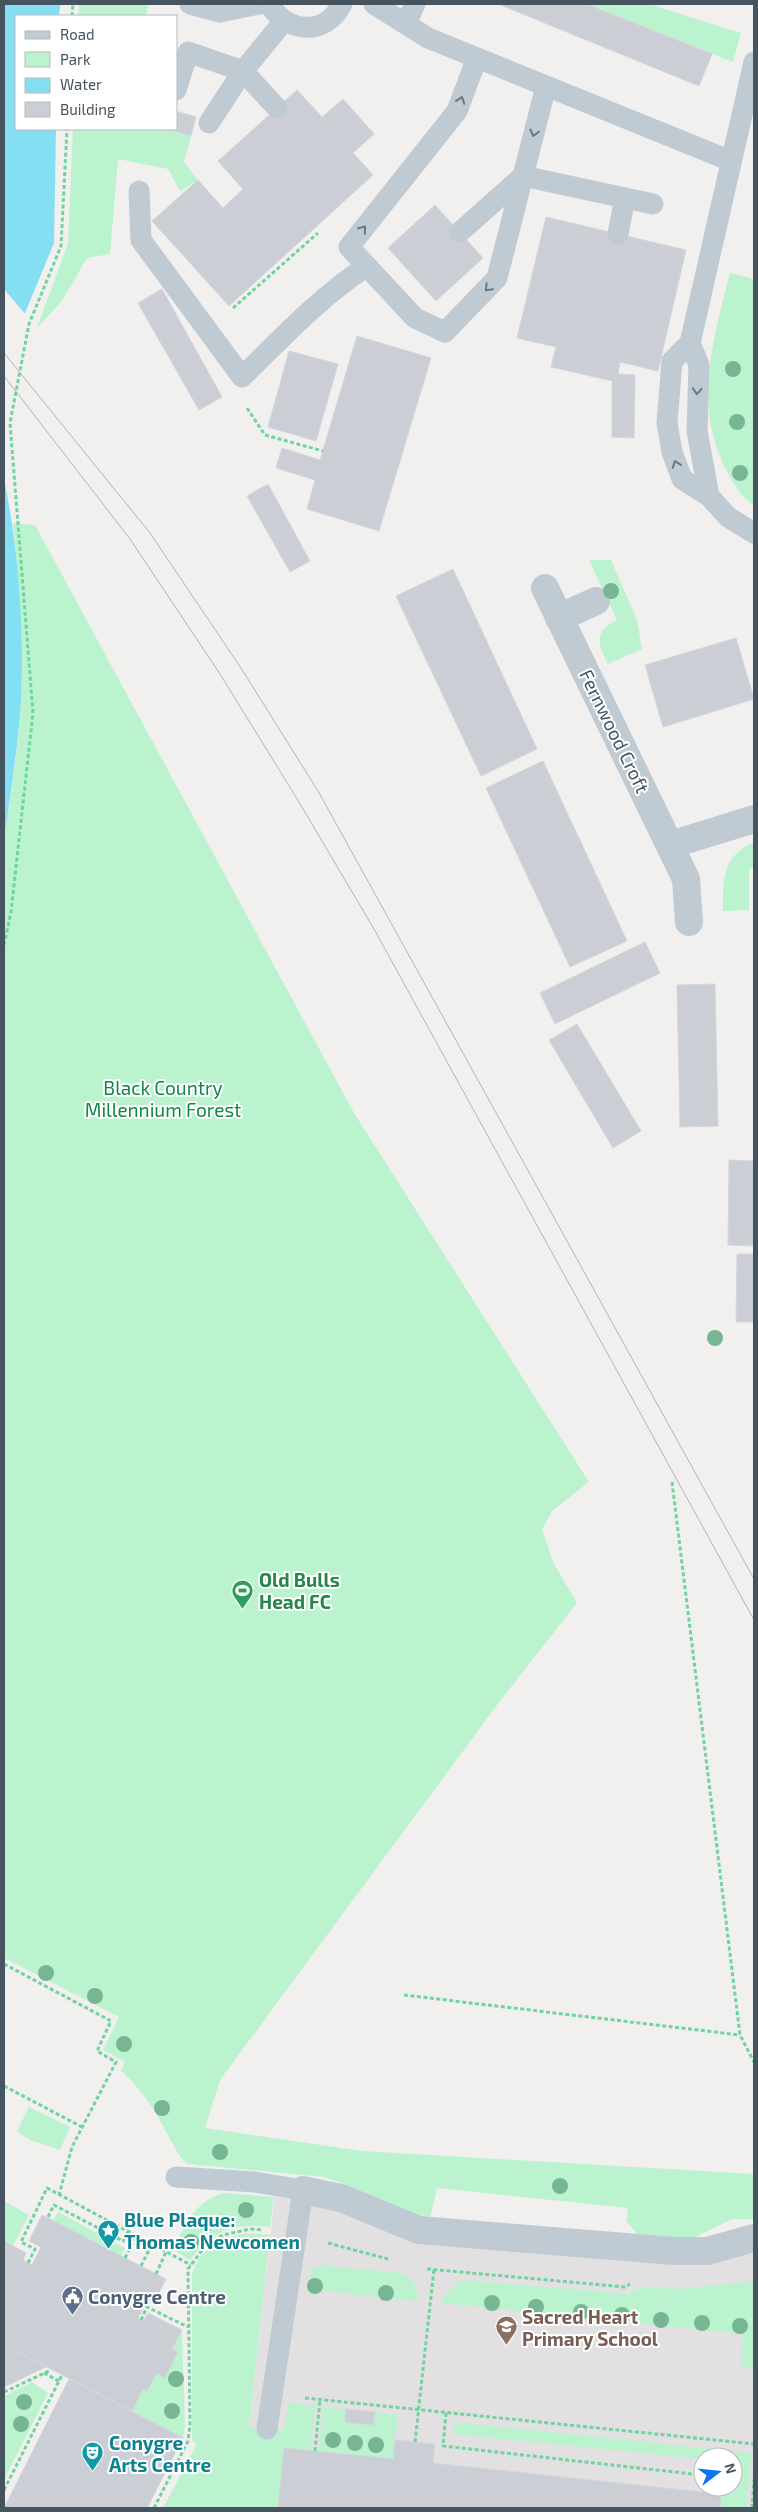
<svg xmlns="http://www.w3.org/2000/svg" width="758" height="2512" viewBox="0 0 758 2512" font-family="'Exo 2',sans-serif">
<rect width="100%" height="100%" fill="#f2efef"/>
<path fill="#e3e0e1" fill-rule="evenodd" d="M276,2185L384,2216L674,2251L754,2238V2508H226L249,2427ZM703,2457H733V2487H703Z"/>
<g fill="#bbf3cf" fill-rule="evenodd">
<path d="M79,4H148L146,16H78Z"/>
<path d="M586,4H649L741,33L733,62Z"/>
<path d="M73,129H168L191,136L184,162L198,180L180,191L168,169L118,159L110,254L87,258L62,301L37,328L68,243Z"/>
<path d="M730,273L754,279V505C742,498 734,485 728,473C692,406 713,341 730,273Z"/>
<path d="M13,523L35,525L354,1113L589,1482L552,1511L542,1530L554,1564L577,1603L500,1701L220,2080L205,2128L362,2151L754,2174V2219H732L685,2242L641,2238L626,2221L628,2208L437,2188L430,2218C393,2208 360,2188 324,2177L188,2164C176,2155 171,2139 163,2126C152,2105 138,2087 121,2070L125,2062L103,2050L119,2017L4,1958V841C10,795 19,748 21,701C23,642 19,582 13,523Z"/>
<path d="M589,560H611L637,620L642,649L608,664C598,644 593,631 617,620Z"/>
<path d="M754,842V868L749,869V910L723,911C723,880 722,856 754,842Z"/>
<path d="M29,2107L70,2127L60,2150L30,2140L17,2131Z"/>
<path d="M224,2193L274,2197L270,2227C232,2223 214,2230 190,2260L173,2250C186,2224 193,2202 224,2193Z"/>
<path d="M4,2201L29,2215L13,2246L4,2241Z"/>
<path d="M58,2212L125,2248L121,2256L53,2221Z"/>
<path d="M248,2233L270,2235L249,2427L285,2430L288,2403L315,2406L311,2450L284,2448L278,2508H163L197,2444L192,2441V2276C197,2250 223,2236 248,2233Z"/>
<path d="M319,2265L402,2273C415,2281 417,2286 418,2301L306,2289L312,2270Z"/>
<path d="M462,2280L629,2294L643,2287L679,2289L754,2281V2369L741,2368L743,2334L441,2303L449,2291Z"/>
<path d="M182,2330L185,2427L183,2438L132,2411L143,2389L148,2391L157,2373L165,2377L178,2353L172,2349Z"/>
<path d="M32,2382L48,2393L4,2480V2396Z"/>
<path d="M323,2407L346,2409L345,2422L373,2425L375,2412L398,2415L393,2459L318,2451Z"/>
<path d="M455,2422L752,2453L746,2508H720L721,2494L699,2491L702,2459L453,2434ZM703,2457H733V2487H703Z"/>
</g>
<g fill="#85dff3">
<path d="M4,4H60L59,16H16V129H56L54,243L25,313L4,407Z"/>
<path d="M4,479C19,552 24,627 21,702C18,748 10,795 4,841Z"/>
</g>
<path fill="#f2efef" d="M4,289L27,316L6,408L4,410Z"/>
<g fill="#cbcfd5" stroke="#d3d6dc">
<path d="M498,4H586L712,54L699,86Z"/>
<path d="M297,90L322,117L343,99L374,134L353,153L373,175L229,306L152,221L198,180L223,208L243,189L218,161Z"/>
<path d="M176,111L196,117L191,136L168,129H176Z"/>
<path d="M435,205L483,258L436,301L388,248Z"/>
<path d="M546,217L686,250L658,371L620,362L618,374L635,375L634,438L612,437V381L551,367L556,347L517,338Z"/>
<path d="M162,289L222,397L199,410L138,303Z"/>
<path d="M357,336L431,358L379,531L307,509L315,480L276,468L282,448L320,460Z"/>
<path d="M289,351L338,364L316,441L268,427Z"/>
<path d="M268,484L310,561L290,572L247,496Z"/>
<path d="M453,569L537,749L481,776L396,596Z"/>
<path d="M736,638L754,699L663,727L645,665Z"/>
<path d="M543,761L627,941L570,967L486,788Z"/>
<path d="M645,942L660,973L555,1024L540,993Z"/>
<path d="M715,984L718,1126L680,1127L677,985Z"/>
<path d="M577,1024L641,1131L613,1148L549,1040Z"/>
<path d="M729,1160L754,1161V1246L728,1245Z"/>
<path d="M737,1254H754V1322H736Z"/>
<path d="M42,2215L166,2279L153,2304L147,2301L138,2318L143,2321L148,2313L182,2330L172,2349L178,2352L165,2378L157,2373L147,2391L143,2389L132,2411L4,2345V2241L26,2253L23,2260L32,2265L41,2247L29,2241Z"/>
<path d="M4,2345L46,2367L4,2387Z"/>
<path d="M69,2379L183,2438L147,2508H4Z"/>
<path d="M346,2409L375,2412L373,2425L345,2422Z"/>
<path d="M395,2440L435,2444L433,2463L721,2494L720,2508H278L284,2448L393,2459Z"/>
</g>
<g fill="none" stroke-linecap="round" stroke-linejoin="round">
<g stroke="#70d4a0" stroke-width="3" stroke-dasharray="4 2.5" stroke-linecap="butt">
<path d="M72,16L73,4"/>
<path d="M233,308L318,233"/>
<path d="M247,408L265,435L323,451"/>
<path d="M4,945L11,912L33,713L10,423L29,324L61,246L67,129"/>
<path d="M672,1482L740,2035L754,2062"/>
<path d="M4,1964L111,2021L97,2051L116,2062L72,2147L59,2195"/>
<path d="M404,1995L740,2035"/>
<path d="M4,2086L82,2127"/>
<path d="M48,2217L54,2205L123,2241L128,2231"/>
<path d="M328,2243L388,2259"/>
<path d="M125,2258L136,2236"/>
<path d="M28,2263L35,2249L21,2242L47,2188L191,2265"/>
<path d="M141,2266L152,2244"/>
<path d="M427,2269L625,2287L630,2284"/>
<path d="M156,2274L166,2252"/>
<path d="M141,2320L147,2307L188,2327"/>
<path d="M44,2373L59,2381"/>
<path d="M4,2392L51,2370"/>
<path d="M305,2398L754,2444"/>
<path d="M446,2413L443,2446L701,2475"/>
<path d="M415,2442L434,2269"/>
<path d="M315,2451L320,2400"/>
<path d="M4,2490L62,2375"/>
<path d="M154,2508L188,2441L190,2425L188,2269L206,2245L223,2235L250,2229L263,2230"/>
<path d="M752,2508L754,2479"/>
</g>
<g stroke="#bfcad3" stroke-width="21">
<path d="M190,4L220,12L259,4"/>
<path d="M269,4C287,33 325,37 342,4"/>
<path d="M374,4L428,38L731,161"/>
<path d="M406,24L415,4"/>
<path d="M477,58L457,111L349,247L415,318L445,332L497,278L546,86"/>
<path d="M754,62L690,343L672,361L667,423L672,452L682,479L709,496L728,517L754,533"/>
<path d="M176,90L188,52L243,71L209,123"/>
<path d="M277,108L243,71L284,21"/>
<path d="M139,191L141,240L242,377C282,338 320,297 367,266"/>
<path d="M460,232L523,176L653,204"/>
<path d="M618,234L625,198"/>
<path d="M690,343L699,365L697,431L709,496"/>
<path d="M176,2177L255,2182L303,2190L267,2429"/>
</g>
<g stroke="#bfcad3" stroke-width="28">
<path d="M545,588L686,879L689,922"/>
<path d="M559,618L596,601"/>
<path d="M670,845L754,819"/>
<path d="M303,2190L341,2198L419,2230L674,2251H707L754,2238"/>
</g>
<g stroke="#b1b5bb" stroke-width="1">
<path d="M4,353L150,533L241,668L318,791L754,1579"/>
<path d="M4,376L130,539L220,674L296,797L374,929L754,1620"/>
</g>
</g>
<g fill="#76b693">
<circle cx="733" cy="369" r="8"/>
<circle cx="737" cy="422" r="8"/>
<circle cx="740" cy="473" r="8"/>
<circle cx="611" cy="591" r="8"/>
<circle cx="715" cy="1338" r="8"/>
<circle cx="46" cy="1973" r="8"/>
<circle cx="95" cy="1996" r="8"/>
<circle cx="124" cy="2044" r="8"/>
<circle cx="162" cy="2108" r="8"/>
<circle cx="220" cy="2152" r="8"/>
<circle cx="560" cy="2186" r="8"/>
<circle cx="246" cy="2210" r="8"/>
<circle cx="206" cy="2223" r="8"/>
<circle cx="191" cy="2242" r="8"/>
<circle cx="315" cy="2286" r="8"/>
<circle cx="386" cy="2293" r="8"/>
<circle cx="492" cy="2303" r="8"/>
<circle cx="536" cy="2307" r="8"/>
<circle cx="581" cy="2312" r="8"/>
<circle cx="622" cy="2315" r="8"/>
<circle cx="661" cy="2320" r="8"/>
<circle cx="702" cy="2323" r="8"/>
<circle cx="740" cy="2326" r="8"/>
<circle cx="176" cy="2379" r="8"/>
<circle cx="24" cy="2402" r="8"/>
<circle cx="172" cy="2411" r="8"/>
<circle cx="21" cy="2424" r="8"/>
<circle cx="333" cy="2440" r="8"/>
<circle cx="355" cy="2443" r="8"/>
<circle cx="376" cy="2445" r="8"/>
</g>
<defs><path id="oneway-chevron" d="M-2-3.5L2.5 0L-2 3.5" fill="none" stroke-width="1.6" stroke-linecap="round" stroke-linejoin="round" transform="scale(1.25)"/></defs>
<g stroke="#6a7782">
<use href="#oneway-chevron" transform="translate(461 100) rotate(-70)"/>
<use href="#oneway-chevron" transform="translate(534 133) rotate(105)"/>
<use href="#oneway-chevron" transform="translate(363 229) rotate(-51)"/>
<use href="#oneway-chevron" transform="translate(488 288) rotate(134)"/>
<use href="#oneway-chevron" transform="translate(697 391) rotate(94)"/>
<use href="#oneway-chevron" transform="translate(676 464) rotate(-110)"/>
</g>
<defs>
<symbol id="stadium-pin" viewBox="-11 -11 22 30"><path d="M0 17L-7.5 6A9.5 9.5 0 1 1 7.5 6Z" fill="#2e9e5b" stroke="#fff"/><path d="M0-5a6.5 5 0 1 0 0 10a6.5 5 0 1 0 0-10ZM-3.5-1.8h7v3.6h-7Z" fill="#fff"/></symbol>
<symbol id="sight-pin" viewBox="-11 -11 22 30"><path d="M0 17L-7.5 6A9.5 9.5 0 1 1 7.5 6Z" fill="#0f9aa8" stroke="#fff"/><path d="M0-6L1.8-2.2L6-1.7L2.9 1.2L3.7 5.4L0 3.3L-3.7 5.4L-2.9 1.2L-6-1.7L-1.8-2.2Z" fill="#fff"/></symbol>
<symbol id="civic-pin" viewBox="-11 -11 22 30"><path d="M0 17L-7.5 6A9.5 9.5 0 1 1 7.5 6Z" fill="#5c6f8a" stroke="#fff"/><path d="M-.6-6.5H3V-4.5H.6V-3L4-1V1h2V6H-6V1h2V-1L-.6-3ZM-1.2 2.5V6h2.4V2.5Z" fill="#fff"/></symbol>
<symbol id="school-pin" viewBox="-11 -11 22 30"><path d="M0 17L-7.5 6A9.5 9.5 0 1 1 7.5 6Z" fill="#8d6e63" stroke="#fff"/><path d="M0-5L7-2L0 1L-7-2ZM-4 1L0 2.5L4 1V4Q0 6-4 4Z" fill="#fff"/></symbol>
<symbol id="theatre-pin" viewBox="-11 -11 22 30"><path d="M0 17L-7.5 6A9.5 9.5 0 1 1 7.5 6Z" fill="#0f9aa8" stroke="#fff"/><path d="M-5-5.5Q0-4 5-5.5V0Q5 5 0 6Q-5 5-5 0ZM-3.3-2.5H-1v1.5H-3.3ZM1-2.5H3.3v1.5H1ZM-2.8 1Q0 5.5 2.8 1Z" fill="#fff"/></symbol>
</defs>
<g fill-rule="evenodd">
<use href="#stadium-pin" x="230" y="1578" width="25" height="34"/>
<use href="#sight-pin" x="96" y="2218" width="25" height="34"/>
<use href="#civic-pin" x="60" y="2284" width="25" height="34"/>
<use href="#school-pin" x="494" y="2314" width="25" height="34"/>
<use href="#theatre-pin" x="80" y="2440" width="25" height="34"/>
</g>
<g text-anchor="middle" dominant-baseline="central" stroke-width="4" stroke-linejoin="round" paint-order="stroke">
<g font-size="19" fill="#46545f" stroke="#fff">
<text transform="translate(615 731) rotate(64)">Fernwood Croft</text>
</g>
<g font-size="19" fill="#108748" stroke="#fff">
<text x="163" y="1087">Black Country<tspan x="163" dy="22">Millennium Forest</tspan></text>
</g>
<g font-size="19" font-weight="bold" fill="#27864d" stroke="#fff" text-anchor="start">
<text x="259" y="1579">Old Bulls<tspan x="259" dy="22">Head FC</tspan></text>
</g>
<g font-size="19" font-weight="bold" fill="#0d838f" stroke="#fff" text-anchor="start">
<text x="124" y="2219">Blue Plaque:<tspan x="124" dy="22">Thomas Newcomen</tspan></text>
<text x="109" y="2442">Conygre<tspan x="109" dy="22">Arts Centre</tspan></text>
</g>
<g font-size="19" font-weight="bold" fill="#4e5e75" stroke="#fff" text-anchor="start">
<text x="88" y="2296">Conygre Centre</text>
</g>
<g font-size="19" font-weight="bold" fill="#785e54" stroke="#fff" text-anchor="start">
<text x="522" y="2316">Sacred Heart<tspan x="522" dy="22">Primary School</tspan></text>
</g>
</g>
<rect width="758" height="2512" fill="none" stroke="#46545f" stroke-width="10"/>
<rect x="15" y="15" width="162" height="115" fill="#ffffff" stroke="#b5bbbf"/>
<rect x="25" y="31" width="25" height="8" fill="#bfcad3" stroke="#b5bbbf"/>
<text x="60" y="40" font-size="15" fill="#46545f">Road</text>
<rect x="25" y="52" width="25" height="15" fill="#bbf3cf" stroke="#b5bbbf"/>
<text x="60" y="65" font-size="15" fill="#46545f">Park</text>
<rect x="25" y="78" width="25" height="15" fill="#85dff3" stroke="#b5bbbf"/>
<text x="60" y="90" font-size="15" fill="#46545f">Water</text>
<rect x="25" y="102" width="25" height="15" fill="#cbcfd5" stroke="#b5bbbf"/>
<text x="60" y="115" font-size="15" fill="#46545f">Building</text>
<g transform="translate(718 2472) rotate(74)"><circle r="24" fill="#ffffff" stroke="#b5bbbf"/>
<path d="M0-4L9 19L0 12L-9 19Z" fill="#0b75f1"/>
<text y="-8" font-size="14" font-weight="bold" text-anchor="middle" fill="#46545f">N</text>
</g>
</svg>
